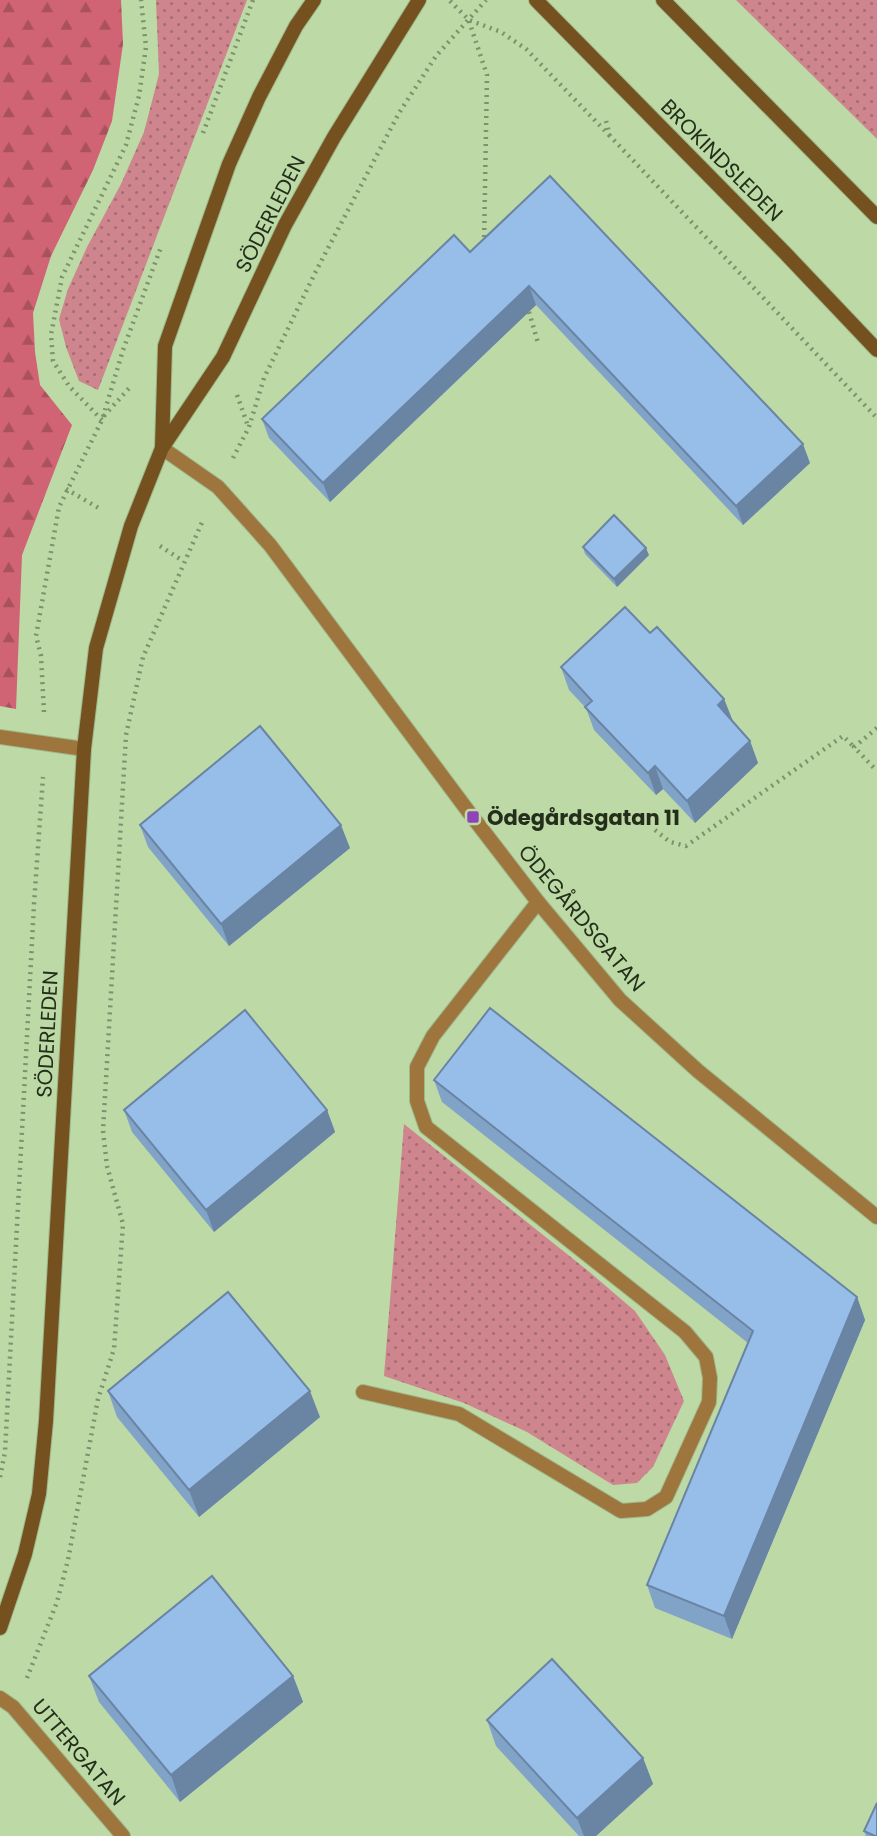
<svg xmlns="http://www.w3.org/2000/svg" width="877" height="1836" viewBox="0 0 877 1836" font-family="Poppins,sans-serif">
<defs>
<pattern id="grass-dots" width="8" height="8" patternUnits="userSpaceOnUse" patternTransform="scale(1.75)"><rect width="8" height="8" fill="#ce858e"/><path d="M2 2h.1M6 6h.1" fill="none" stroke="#a76d73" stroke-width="1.8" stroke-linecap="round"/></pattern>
<pattern id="forest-firs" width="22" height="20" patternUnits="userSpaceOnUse" patternTransform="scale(1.75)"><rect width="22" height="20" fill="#d06374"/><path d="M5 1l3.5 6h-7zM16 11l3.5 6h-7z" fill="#a9525e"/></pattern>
</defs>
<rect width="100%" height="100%" fill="#bcd9a6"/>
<g fill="url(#grass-dots)">
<path d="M156,0H247L98,390L79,381L66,347L59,319L68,289L87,247L121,184L144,132L159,74Z"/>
<path d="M736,0H877V139Z"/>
<path d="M404,1124L587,1270L635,1311L665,1355L684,1401L653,1467L637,1483L613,1485L527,1432L464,1403L384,1376Z"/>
</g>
<path fill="url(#forest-firs)" d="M0,0H121L123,44L112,121L93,170L51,256L33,313L35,352L40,385L72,425L22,555L16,709L0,706Z"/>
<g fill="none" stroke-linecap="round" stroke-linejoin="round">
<defs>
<path id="service" d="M363,1392L459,1414L621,1511L647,1509L666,1497L709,1402L710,1378L706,1357L685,1332L426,1127L417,1101V1067L433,1036L538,902"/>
<g id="minor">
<path d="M162,448L218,487L270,545L468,811L538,902L620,1000L698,1071L877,1217"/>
<path d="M0,737L84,749"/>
<path d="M0,1698L13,1707L123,1836"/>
</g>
<g id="secondary">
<path d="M536,0L786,254L877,350"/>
<path d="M663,0L877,217"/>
<path d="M162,447L165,346L229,164L259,97L296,26L314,0"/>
<path d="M0,1628L25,1554L39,1494L46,1421L84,749L96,648L131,526L162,448L223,357L285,225L334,137L419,0"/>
</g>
</defs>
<use href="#service" stroke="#9eb78a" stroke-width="16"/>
<use href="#minor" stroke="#9eb78a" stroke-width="16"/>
<use href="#secondary" stroke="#9eb78a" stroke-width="16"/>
<g stroke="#7d926c" stroke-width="4.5" stroke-dasharray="2 5" stroke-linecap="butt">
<path d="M450,1L469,20L501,32L526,49L610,136"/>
<path d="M469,21L487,75L484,244"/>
<path d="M606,121L610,136L877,418"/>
<path d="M203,133L253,0"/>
<path d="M529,312L538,343"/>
<path d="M237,395L248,426"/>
<path d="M104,416L131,386"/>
<path d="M102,420L69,386L53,361L51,335L62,277L126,145L139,96L146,47L141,0"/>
<path d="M233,458L249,427L264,378L315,273L399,113L436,56L486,0"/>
<path d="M66,489L102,510"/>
<path d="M160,546L183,561"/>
<path d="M44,712L41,656L36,636L59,507L102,420L123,350L161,247"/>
<path d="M877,728L854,747L877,771"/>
<path d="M655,830L670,842L686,846L843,736L854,747"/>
<path d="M0,1477L5,1452L34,904L43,777"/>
<path d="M27,1678L57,1602L68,1560L98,1399L114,1349L123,1224L107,1166L103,1131L126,735L143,657L203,520"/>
</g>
<use href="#service" stroke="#9f753e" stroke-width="14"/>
<use href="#minor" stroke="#9f753e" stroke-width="14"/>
<use href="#secondary" stroke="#74511f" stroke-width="14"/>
</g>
<g fill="#82a3c8">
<path d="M550,176L810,463L743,525L536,305L330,502L269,438L262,419L470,252Z"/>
<path d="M583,547L649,555L617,587L585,554Z"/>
<path d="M650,633L724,699L733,721L750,741L758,763L695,823L663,789L656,795L594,730L586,708L569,690L561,667Z"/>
<path d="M140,825L350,848L229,946L148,847Z"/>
<path d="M434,1080L857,1297L865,1320L732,1639L655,1608L647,1585L748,1343L442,1102Z"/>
<path d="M124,1110H327L335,1132L214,1232L132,1132Z"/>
<path d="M108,1391L320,1417L199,1517L117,1417Z"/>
<path d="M89,1676H293L303,1702L180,1802L99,1702Z"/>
<path d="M487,1720L643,1758L653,1784L596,1836H579L496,1746Z"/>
<path d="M864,1831L877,1836H866Z"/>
</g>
<g fill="#6a84a3">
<path d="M529,286L536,305L330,502L323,483Z"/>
<path d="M803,444L810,463L743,525L736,506Z"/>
<path d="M646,548L649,555L617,587L614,579Z"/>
<path d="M724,699L733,722L718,705Z"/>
<path d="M750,741L758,763L695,823L687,801Z"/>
<path d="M655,766L663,789L656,795L648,773Z"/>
<path d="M341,825L350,848L229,946L221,924Z"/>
<path d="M327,1110L335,1132L214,1232L206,1210Z"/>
<path d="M857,1297L865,1320L732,1639L724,1616Z"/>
<path d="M310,1391L320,1417L199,1517L189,1490Z"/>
<path d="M293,1676L303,1702L180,1802L171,1775Z"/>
<path d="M643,1758L653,1784L596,1836H584L577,1818Z"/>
</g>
<g fill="#97bde9" stroke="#6a84a3" stroke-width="2">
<path d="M550,176L803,444L736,506L529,286L323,483L262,419L454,235L470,252Z"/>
<path d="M614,515L646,548L614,579L583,547Z"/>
<path d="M625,607L650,633L657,627L724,699L718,705L750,741L687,801L655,766L648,773L585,707L592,701L561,667Z"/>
<path d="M260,726L341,825L221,924L140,825Z"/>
<path d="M490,1008L857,1297L724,1616L647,1585L753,1331L434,1080Z"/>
<path d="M245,1010L327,1110L206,1210L124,1110Z"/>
<path d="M228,1292L310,1391L189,1490L108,1391Z"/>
<path d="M212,1576L293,1676L171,1775L89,1676Z"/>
<path d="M552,1659L643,1758L577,1818L487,1720Z"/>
<path d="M877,1803V1836H875L864,1831Z"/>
</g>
<rect fill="#8f44b6" stroke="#bcd9a6" stroke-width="2.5" x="466" y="810" width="14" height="14" rx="3.5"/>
<g text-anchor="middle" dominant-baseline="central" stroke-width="6" stroke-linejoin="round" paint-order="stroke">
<g font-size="21" fill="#242f1b" stroke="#bcd9a6">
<text transform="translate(722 160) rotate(45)">BROKINDSLEDEN</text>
<text transform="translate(270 214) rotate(-63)">SÖDERLEDEN</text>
<text transform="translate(582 918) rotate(50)">ÖDEGÅRDSGATAN</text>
<text transform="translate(47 1034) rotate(-87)">SÖDERLEDEN</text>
<text transform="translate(79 1752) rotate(50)">UTTERGATAN</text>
</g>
<g font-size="21" font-weight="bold" fill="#242f1b" stroke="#bcd9a6" text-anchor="start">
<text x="487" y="817">Ödegårdsgatan 11</text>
</g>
</g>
</svg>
